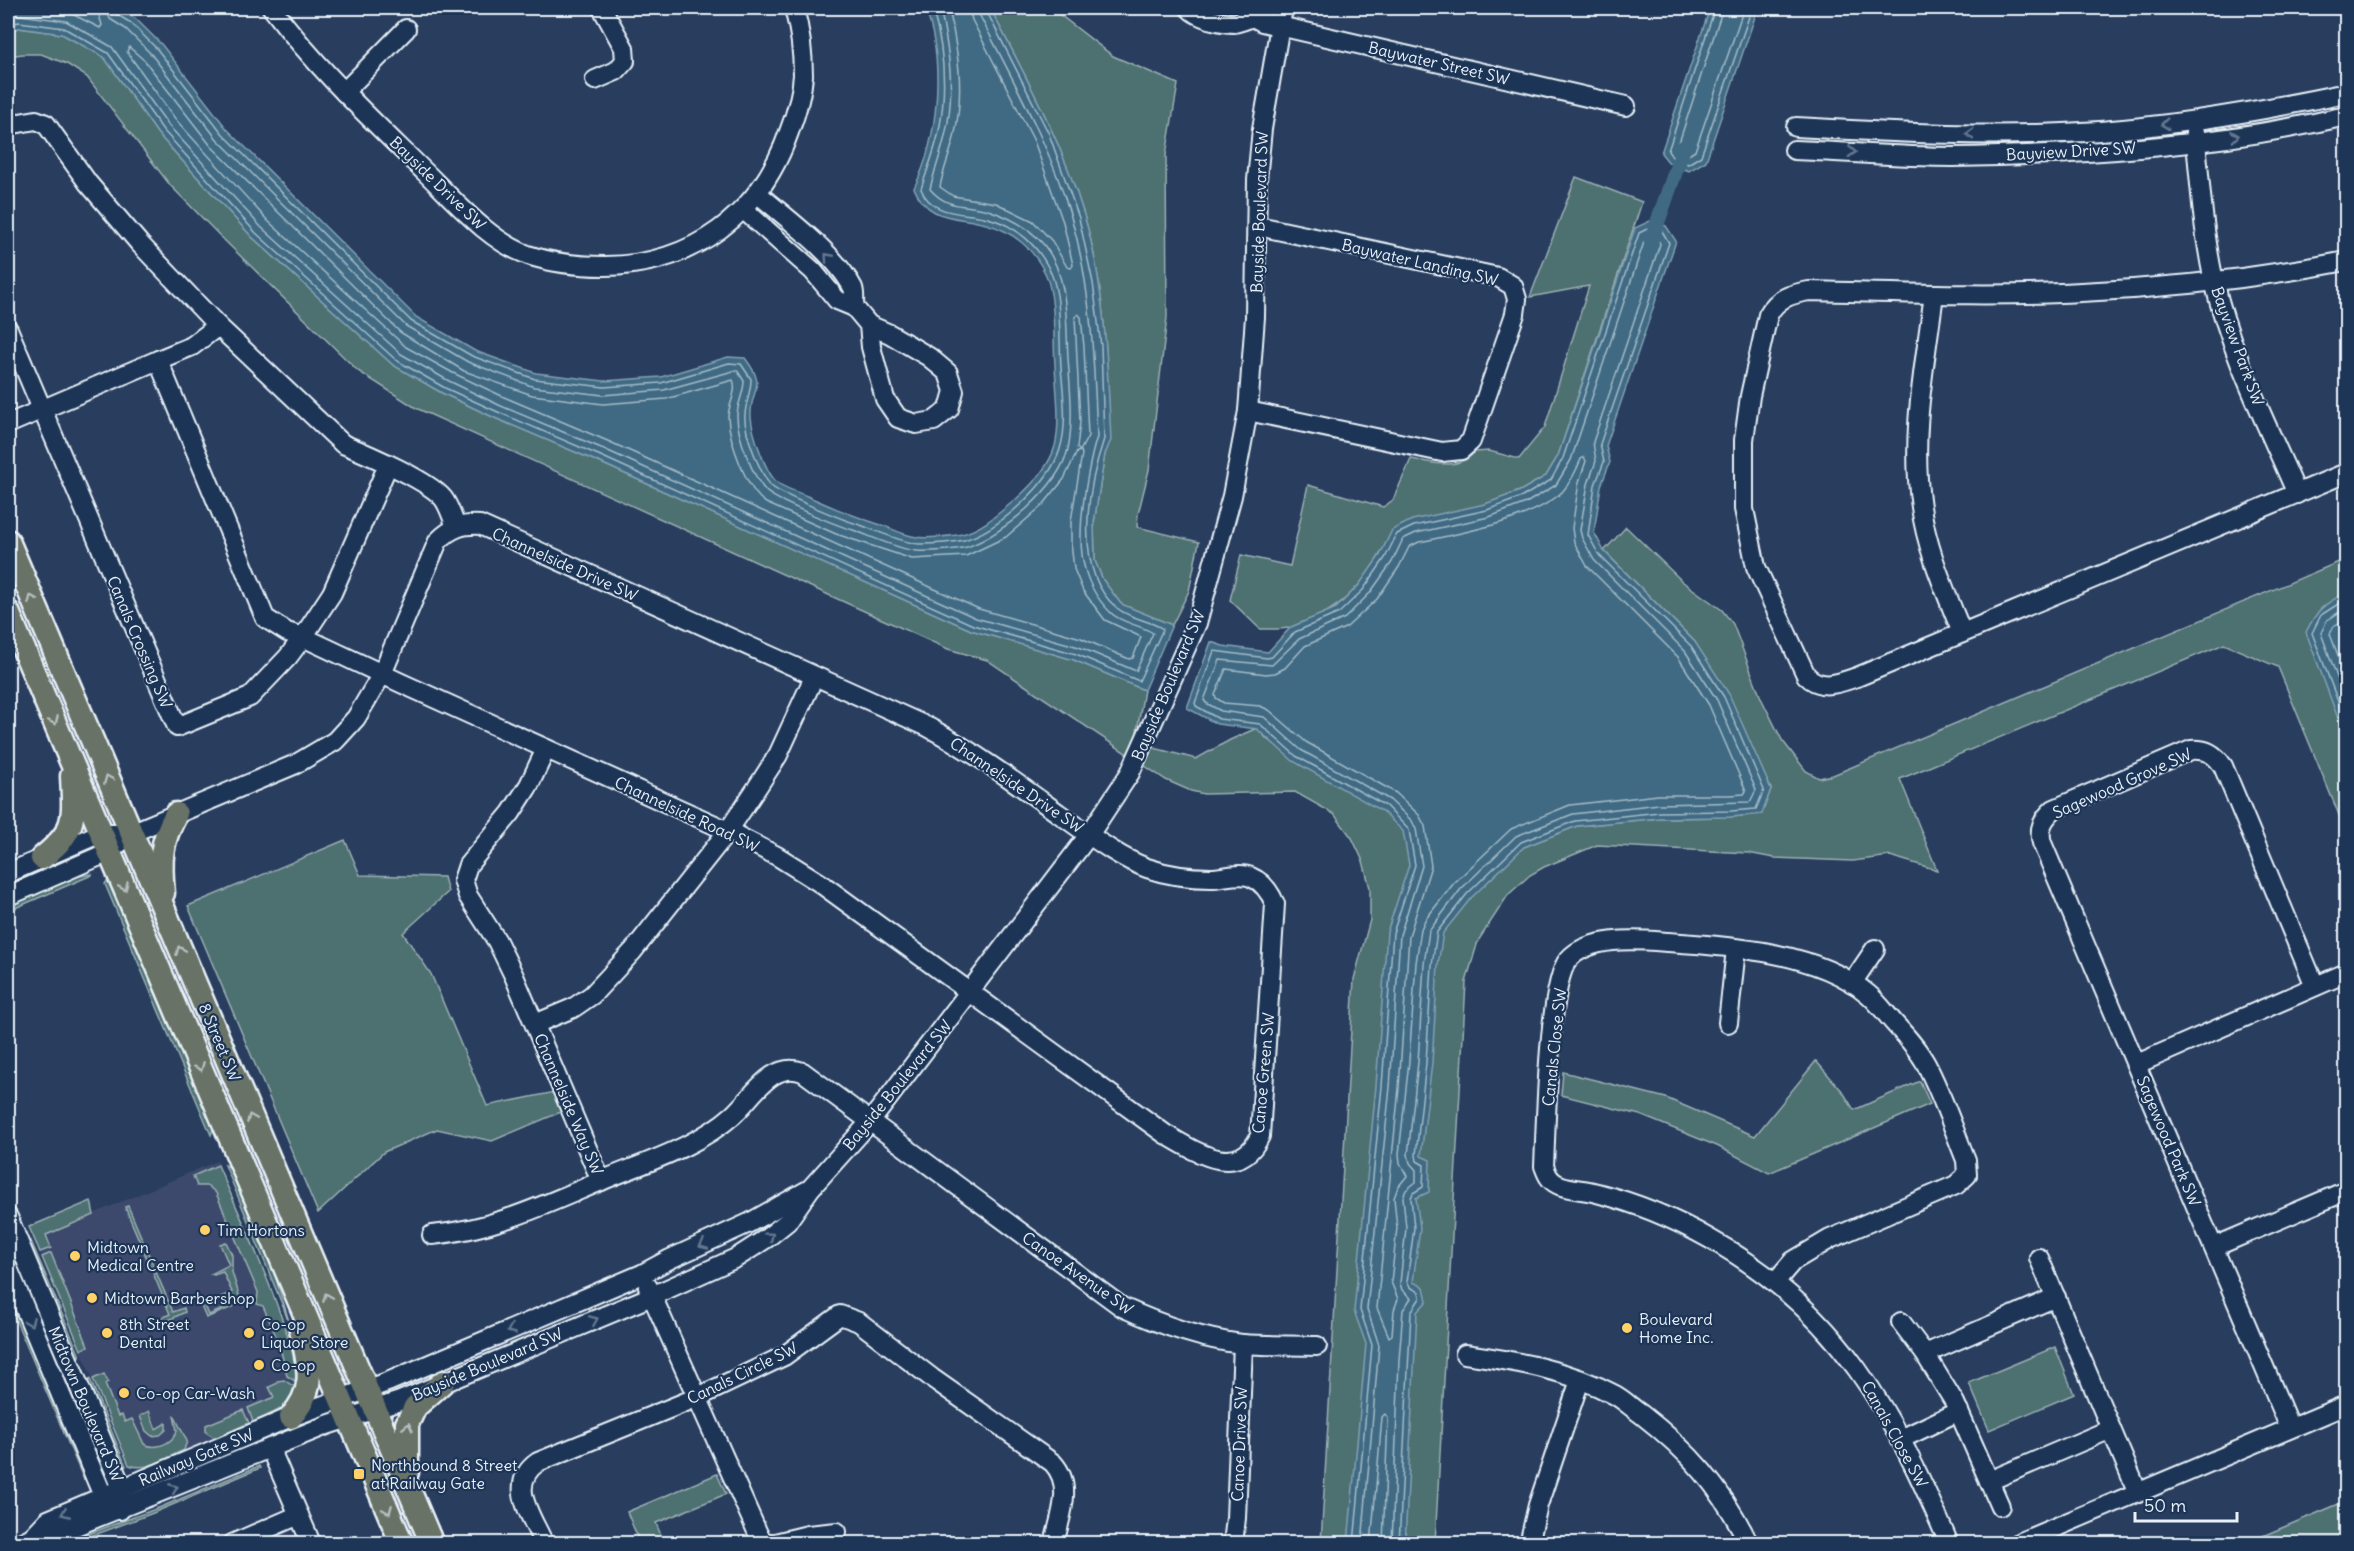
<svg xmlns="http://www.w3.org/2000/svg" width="2354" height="1551" viewBox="0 0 2354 1551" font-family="Delius,sans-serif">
<rect width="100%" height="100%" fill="#293d5f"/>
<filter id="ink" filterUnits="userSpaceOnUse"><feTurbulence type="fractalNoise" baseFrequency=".0167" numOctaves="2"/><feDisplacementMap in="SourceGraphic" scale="12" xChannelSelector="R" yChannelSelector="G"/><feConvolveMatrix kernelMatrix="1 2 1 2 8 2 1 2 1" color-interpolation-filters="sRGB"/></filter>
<g filter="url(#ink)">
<path fill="#3c496c" d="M217,1161L281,1316L295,1363L296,1379L293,1385L296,1388L280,1409L274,1413L145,1467L137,1468L129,1465L29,1227L91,1201L93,1214Z"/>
<g fill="#4e7071" stroke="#9bb0b4" stroke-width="1.5">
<path d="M990,8H1051L1113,56L1178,84L1166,155L1167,317L1149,470L1138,514L1137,527L1199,542L1189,591L1172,625L1121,604L1103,580L1095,561L1094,523L1105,454L1110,440C1107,365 1106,288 1084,215C1062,142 1025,75 990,8Z"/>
<path d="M19,28L62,34L104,57L158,134L252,237L393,365L442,393L495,418L601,463L971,630L1074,660L1144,690L1135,743L1196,759L1230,740L1257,728L1268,740L1524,847L1577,826L1660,818L1731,817L1761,814L1771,789L1695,642L1604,551L1626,527L1683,582L1722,610L1733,624L1761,698L1782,740L1806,771L1819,778L1833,775L2346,559V832L2278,667L2224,644L1900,779L1937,870L1890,856L1853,861L1774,858L1748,853L1597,845L1544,867L1530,875L1508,895L1478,941L1466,982L1435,1543H1321L1354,979L1370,920V888L1363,861L1352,838L1334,814L1295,792L1204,794L1191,791L1166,780L987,660L948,649L416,408L358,371L219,235L170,185L87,77L67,64L41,54H23L8,56V31Z"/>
<path d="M1576,177L1642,202L1558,456L1546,476L1520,491L1486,504L1393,530C1369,578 1347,610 1293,627C1283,630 1271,629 1260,629L1230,600L1241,555L1290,566L1308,485L1383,507L1393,500L1411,459C1433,463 1458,471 1475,452L1489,451L1519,459L1545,427L1589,286L1530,297Z"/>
<path d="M345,840L360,875L444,877L448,892L403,933L431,974L487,1106L555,1092L563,1111L492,1141L437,1129L384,1152L318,1213L188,906Z"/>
<path d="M92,874V875L8,911V905L78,876Z"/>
<path d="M107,881L113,888L214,1126L211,1135L105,884Z"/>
<path d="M1816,1061L1843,1092L1854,1110L1920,1081L1930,1104L1769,1173L1717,1146L1640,1115L1561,1095L1563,1072L1666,1098L1755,1136Z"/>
<path d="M218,1165C234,1203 303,1349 295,1381L287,1376L279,1343L263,1306L257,1304L258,1292L216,1193L208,1186H197L193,1176Z"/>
<path d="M225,1165L232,1168L271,1262L298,1351L284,1309Z"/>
<path d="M91,1201L94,1215L46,1235L51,1248L40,1252L29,1227Z"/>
<path d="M128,1206L154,1267L151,1268L125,1207Z"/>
<path d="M31,1241L80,1356L74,1355L28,1246Z"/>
<path d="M226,1242L232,1255V1272L240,1298L233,1307L206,1318L201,1306L202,1304L205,1305L209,1315L225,1308L221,1297L232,1292L223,1272L214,1275L211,1274L229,1265L220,1244Z"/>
<path d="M51,1253L88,1346L81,1350L42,1257Z"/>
<path d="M156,1272L173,1312L184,1308L185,1312L163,1323L159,1319L170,1314L153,1273Z"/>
<path d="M8,1289L83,1469L84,1480L8,1302Z"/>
<path d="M2055,1347L2074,1394L1989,1430L1969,1383Z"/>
<path d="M104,1374L108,1382L105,1384L118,1416L122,1415L125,1422L132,1419L144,1444C156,1450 172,1444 177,1431L174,1415L187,1441L184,1450C168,1457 147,1472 129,1465L93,1379Z"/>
<path d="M90,1379L126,1466L125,1467L120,1462L86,1385Z"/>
<path d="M284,1380L296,1388C290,1408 271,1414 253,1422L248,1408L274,1397L269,1387L278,1383L277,1381Z"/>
<path d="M243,1410L249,1423L215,1438L206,1432V1425Z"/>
<path d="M149,1411L156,1429L166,1423V1430L160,1435L152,1436L146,1431L140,1416Z"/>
<path d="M318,1416L320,1419L149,1491L147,1487Z"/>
<path d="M259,1466L260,1468L153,1513L73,1543H64L161,1507Z"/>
<path d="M717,1474L726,1494L656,1523L664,1543H640L627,1512Z"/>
<path d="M2346,1501V1543H2246Z"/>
</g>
<g fill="#3f6b83" stroke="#83a1b2" stroke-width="1.5">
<path d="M8,8H115L135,18L162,45L227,129L416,317L475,351L536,373L604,381L661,377L728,357L745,358C769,389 749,389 751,417C752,432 766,475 778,483C786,489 798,492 807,496C833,508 859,518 887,527C896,531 907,536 917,537C926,539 952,536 962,534C982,529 999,513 1015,500C1031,486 1049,468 1055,446C1061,421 1056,390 1055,365C1053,339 1056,299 1046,275C1035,250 1013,231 986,224C957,216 928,222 914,188C939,138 945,60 925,8H990C1025,75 1062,142 1084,215C1106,288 1107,365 1111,440L1105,454L1094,523L1095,561L1103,580L1121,604L1172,625L1144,690L1074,660L971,630L601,463L495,418L442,393L393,365L252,237L158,134L104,57L62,34L19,28L8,31Z"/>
<path d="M1710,8H1758L1706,161L1689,171L1669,163L1661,153Z"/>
<path d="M1650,221L1666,226L1676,241L1606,446L1610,462L1601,486L1594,532L1604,551L1695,642L1729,694L1771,789L1762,814L1731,817L1660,818L1577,826L1524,847L1471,898L1443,933L1438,965L1432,1063L1421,1156L1430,1160L1429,1192L1416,1198L1420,1228L1413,1282L1424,1287L1427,1301L1417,1312L1405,1543H1348L1366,1344L1354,1311L1376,1086L1387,932L1409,865L1403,831L1382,811L1293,761L1257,729L1217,724L1187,708L1211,642L1223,646L1268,652L1291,627L1336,608L1359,585L1380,555L1392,530L1412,520L1485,504L1520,491L1546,476L1558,456L1635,228Z"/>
<path d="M2346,593V740L2306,632C2317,610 2323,604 2346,593Z"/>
</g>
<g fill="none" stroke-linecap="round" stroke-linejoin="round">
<g stroke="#a4bbc9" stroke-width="1.5">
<path d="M35,8L68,12L100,28L102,25L97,8"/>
<path d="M106,8L110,19L126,29L151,54L217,139L406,326L468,362L534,387L603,395L664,390L737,370L744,381C744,393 737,404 737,416C737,436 753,477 766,491C774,500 838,526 853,530C870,536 900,550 917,551C929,552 955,550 967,547C1003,535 1059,487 1068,449C1074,420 1070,387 1068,358C1066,321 1069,276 1044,245C1031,229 1011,218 991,211C967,203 949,211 930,189C934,172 941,154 945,136C956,93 949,50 940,8"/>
<path d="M114,8L116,14L131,23L157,49L223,134L411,321L472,356L535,379L604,387L661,383L729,363L741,364L751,379C751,391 746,402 745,414C743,431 760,473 771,486C778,493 841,519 854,523C871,528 902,543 919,544C932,544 951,543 964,540C999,530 1050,483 1060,449C1068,424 1063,393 1061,367C1059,340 1062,298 1051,273C1039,246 1017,226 988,218C965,212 932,217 921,189C927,170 935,151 939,131C947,90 944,47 932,8"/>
<path d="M949,8C958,53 965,91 954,138C950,154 943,170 940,187L953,196L996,203L1033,221L1052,241L1067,267L1071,268L1073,265L1063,222L1034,141L972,20L969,8"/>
<path d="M1715,8L1668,151L1673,158L1688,164L1701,156L1752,8"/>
<path d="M1723,8L1677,149L1678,152L1687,156L1695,151L1744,8"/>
<path d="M8,17L20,15L66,21L112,47L169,126L261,227L401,354L449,381L501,406L606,450L976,618L1079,647L1136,671L1153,633C1141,625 1121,623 1111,613C1076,579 1078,536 1085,492C1088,473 1091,455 1097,437C1094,364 1092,291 1072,220C1051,148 1014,82 980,16L978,8"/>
<path d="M8,25L19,22L64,28L108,53L163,130L256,233L396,360L445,388L498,412L603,457L973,625L1076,654L1139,681L1163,629C1150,620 1130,619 1117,608C1072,571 1088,486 1104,439L1101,346L1093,283L1079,218L1049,134L985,8"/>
<path d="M129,47L145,61L211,146L400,332L464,371L532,395L603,404L666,399L733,380C738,391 728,405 728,417C729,440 746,490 766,503L836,534L912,559L966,556L1006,537L1043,505L1064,479L1077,452L1081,451L1082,454L1071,521V543L1074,569L1083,591L1105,620L1141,637L1133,658L1129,659L1081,638L979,609L610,442L504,397L453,373L406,347L268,221L176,120L127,52Z"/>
<path d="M1078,314L1081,317L1084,347L1088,436L1080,451L1077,448L1080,422L1075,317Z"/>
<path d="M1584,457L1586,461L1579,482L1572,528L1574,542L1587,566L1678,657L1709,705L1746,791L1744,794L1730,795H1658L1570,805L1511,829L1454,883L1425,920L1421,929L1416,963L1409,1061L1399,1154L1400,1163L1407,1176L1398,1187L1394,1198L1397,1228L1391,1282L1398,1299L1394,1310L1392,1335L1389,1337L1377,1308L1399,1088L1409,936L1431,866L1425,826L1419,815L1396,793L1306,742L1269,710L1260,706L1224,703L1216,698L1215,695L1226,669L1266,674L1275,673L1285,668L1305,646L1347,627L1377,599L1399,567L1409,547L1419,542C1458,534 1535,520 1563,491C1570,483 1577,469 1581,459Z"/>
<path d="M2346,599L2321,615L2312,633L2346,723"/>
<path d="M2346,608L2327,620L2321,633L2346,702"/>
<path d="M2346,618L2334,626L2330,634L2346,677"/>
<path d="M1354,1544L1372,1345L1360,1310L1382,1086L1393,933L1415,865L1409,830L1386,806L1296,756L1260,724L1219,719L1196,706L1195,703L1214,651L1267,658L1272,657L1295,632L1339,613L1363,590L1385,558L1397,534L1414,526L1487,510L1522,497L1551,480L1563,458L1639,233L1651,227L1662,231L1669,243L1600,444L1604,462L1595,485L1588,535L1599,555L1691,646L1724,697L1764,790L1756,809L1731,811L1660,812L1575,821L1521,842L1467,894L1437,932L1432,965L1426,1063L1416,1155L1417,1161L1424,1165L1423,1187L1413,1193L1411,1198L1414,1228L1407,1282L1410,1287L1419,1292L1420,1298L1411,1312L1399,1544"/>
<path d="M1362,1544L1379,1345L1367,1309L1390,1087L1400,935L1422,866L1416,829L1412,821L1390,800L1301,750L1264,717L1221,711L1206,703L1204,700L1220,660L1272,665L1299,639L1345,618L1370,593L1392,562L1403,539L1416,533L1489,517L1526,503L1556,485L1571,460L1645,239L1652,235L1657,237L1660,244L1593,442L1596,461L1588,484L1580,530L1582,538L1594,560L1685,651L1717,700L1756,790L1750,802L1659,804L1573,814L1516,836L1461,889L1429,931L1424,964L1418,1062L1408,1155L1410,1163L1416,1170V1182L1406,1190L1403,1197L1406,1228L1400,1283L1402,1290L1411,1298L1403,1310L1399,1360L1392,1544"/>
<path d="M1371,1544L1382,1417L1385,1414L1388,1417L1383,1544"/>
</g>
<path stroke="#3f6b83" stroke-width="15" d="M1651,241L1684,147"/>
<defs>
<g id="minor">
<path d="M272,8C317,69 372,120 426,173C456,202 489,241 528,255C552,263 580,266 605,266C693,265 760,215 789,132C796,114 802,93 803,75C803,52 800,30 794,8"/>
<path d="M1189,8C1198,18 1220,23 1234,23C1240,22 1247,19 1253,17"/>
<path d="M1245,8L1253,17L1262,22L1626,106"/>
<path d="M595,80L616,71L625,61L624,48L602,8"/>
<path d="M344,92L406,29"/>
<path d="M8,125L36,120L46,124L88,183L140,244L218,326"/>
<path d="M1796,127C1897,133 1999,138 2100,131C2183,125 2265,110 2346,93"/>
<path d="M2195,132C2200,181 2203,233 2214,281C2231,355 2267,424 2297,494"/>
<path d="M1794,150C1847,152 1900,157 1953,157C2085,155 2218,146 2346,116"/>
<path d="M757,193C786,218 836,254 853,288C855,293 854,301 854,307"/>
<path d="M744,210L813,271L837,300L854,307L869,325L890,334L929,357L948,373L954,391L949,409L934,421L916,424L898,418L885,399L871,347L869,325"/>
<path d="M2346,261C2259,278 2170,288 2081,292C1990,297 1899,293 1809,291C1791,294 1777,298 1768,315L1750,396L1744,440V509L1756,567L1806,675C1821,691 1839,683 1857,677L2346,473"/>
<path d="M1934,294C1925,364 1910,436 1921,507C1927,551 1946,592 1962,633"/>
<path d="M8,329L177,727L250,697L288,657L303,637L401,683L728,831L777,856L820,883L1165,1134C1196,1152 1238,1181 1260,1136L1275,904C1270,892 1263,882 1251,877C1240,872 1223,878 1211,878C1190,878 1167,875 1147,868C1115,856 1086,832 1058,813C1015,782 974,752 928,727L480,525C462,524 451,528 438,541L382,674L356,718L335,741L296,764L131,833L109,852L8,896"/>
<path d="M158,360L192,346L218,326L343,444C365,453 435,483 445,501C450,509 453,519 456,527"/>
<path d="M1248,411L1442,452L1461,450L1471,441L1515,314L1517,299L1513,286L1498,277L1258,226"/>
<path d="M8,424L158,360L265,618L287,632L303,637L332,593L388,465"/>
<path d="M546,749L529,785L511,813L468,865L463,880L468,896L497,941L514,976L601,1181C646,1162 697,1147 733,1115C753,1097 772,1060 803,1072L1122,1307C1161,1325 1200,1339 1242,1344C1267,1346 1293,1345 1317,1346"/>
<path d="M8,873L101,833H114"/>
<path d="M1852,983L1875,949"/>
<path d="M1728,1023L1736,949"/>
<path d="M535,1024L573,1008L592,995L633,951L728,831L758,786L778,755L814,677"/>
<path d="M2137,1064L2346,973"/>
<path d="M8,1217L122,1488L120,1510L103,1496L8,1268"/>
<path d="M432,1235C495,1229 544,1205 601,1181"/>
<path d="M2214,1247L2346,1191"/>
<path d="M2039,1258L2138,1493"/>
<path d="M1775,1282L1793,1261L1830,1239L1956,1185L1967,1175L1966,1160C1953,1128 1942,1094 1926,1064C1918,1049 1906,1036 1895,1024C1886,1014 1878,1002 1868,994C1819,952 1730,946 1668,942C1640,940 1589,935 1568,960C1548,985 1546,1128 1544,1166C1547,1174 1549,1180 1557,1184C1568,1190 1584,1189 1597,1193C1636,1203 1675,1219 1710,1239C1839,1311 1894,1413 1949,1544"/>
<path d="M648,1287L760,1538L767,1543H775L808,1535L837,1532"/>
<path d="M1901,1322L1925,1354L1955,1403L2000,1506"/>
<path d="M1465,1354C1515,1361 1569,1370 1615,1395C1624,1400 1632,1408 1641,1414C1689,1451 1722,1488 1749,1544"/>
<path d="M1925,1354L2056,1297"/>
<path d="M2290,1428L2042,843C2038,828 2043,819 2054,809L2191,750C2206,749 2214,753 2223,766L2315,986"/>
<path d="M1901,1439L1959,1411"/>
<path d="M270,1448L311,1543"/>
<path d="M1989,1481L2111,1429"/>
<path d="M32,1537L48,1520L291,1417L390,1381L642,1274L670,1259L749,1223L806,1191"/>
<path d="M18,1544L32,1537L56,1534L327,1425L400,1401L652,1296L736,1258L767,1238L787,1222L810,1189L870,1122L1089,835L1130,773L1197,623L1232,496L1248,411L1255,317L1257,180L1262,129L1283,8"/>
<path d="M232,1544L299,1515"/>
<path d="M544,1544C532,1516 506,1484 538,1462L698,1397L784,1356L840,1315L859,1322L932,1378L1053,1463C1074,1486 1060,1516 1054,1544"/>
<path d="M1233,1544L1236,1518L1243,1344"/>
<path d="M1529,1544L1538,1505L1580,1380"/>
<path d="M2016,1544L2346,1405"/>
</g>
<g id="major">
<path d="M8,541L432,1544"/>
<path d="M8,612L402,1544"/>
<path d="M42,858C77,830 74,819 72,776"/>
<path d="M163,893C160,861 160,843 176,814"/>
<path d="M291,1417C318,1387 308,1364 301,1329"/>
<path d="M407,1472V1424L415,1407L443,1382"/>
</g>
</defs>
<use href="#minor" stroke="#e8f1f8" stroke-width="22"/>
<use href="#major" stroke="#e8f1f8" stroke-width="27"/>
<use href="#minor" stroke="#1d3557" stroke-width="18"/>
<use href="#major" stroke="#697266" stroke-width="22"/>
</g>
<defs><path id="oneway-chevron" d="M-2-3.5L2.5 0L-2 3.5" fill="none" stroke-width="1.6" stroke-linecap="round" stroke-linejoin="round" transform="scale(1.5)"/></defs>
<g stroke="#64778f">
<use href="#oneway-chevron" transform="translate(2165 124) rotate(174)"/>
<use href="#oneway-chevron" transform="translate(1970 134) rotate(-179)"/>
<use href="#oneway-chevron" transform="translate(2235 136) rotate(-8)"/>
<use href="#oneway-chevron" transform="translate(1852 152) rotate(3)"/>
<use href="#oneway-chevron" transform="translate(828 257) rotate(-132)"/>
<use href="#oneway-chevron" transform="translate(770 1236) rotate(-37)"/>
<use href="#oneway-chevron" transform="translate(703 1245) rotate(157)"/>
<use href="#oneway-chevron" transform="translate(594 1320) rotate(-23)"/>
<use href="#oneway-chevron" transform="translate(30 1322) rotate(67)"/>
<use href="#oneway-chevron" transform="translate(511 1330) rotate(157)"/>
<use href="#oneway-chevron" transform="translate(174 1488) rotate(-22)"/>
<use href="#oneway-chevron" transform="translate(65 1513) rotate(157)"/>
</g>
<g stroke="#b5bebe">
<use href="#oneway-chevron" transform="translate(32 599) rotate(-113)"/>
<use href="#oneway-chevron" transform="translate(54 721) rotate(67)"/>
<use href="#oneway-chevron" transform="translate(108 779) rotate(-113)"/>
<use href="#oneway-chevron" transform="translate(124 887) rotate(67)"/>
<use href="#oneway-chevron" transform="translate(180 950) rotate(-113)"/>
<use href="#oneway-chevron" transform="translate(200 1067) rotate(67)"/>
<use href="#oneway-chevron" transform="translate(251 1118) rotate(-113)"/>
<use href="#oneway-chevron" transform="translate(327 1297) rotate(-113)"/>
<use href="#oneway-chevron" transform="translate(408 1427) rotate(-78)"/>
<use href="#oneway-chevron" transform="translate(388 1510) rotate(67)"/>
</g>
</g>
<g fill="#ffd166" stroke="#1d3557" stroke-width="2">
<circle cx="205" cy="1230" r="6"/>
<circle cx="75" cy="1256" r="6"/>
<circle cx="92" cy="1298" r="6"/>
<circle cx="1627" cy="1328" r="6"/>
<circle cx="107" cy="1333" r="6"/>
<circle cx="249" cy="1333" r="6"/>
<circle cx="259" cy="1365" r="6"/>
<circle cx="124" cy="1393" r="6"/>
<rect x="353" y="1468" width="12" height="12" rx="3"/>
</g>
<g text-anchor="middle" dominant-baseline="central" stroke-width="4.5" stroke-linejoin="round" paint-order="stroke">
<g font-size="16" fill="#e8f1f8" stroke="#1d3557">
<text transform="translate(1439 63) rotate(13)">Baywater Street SW</text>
<text transform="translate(2071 151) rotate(-3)">Bayview Drive SW</text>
<text transform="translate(438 183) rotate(44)">Bayside Drive SW</text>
<text transform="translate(1259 212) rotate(-88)">Bayside Boulevard SW</text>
<text transform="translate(1420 262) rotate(13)">Baywater Landing SW</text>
<text transform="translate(2238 346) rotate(70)">Bayview Park SW</text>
<text transform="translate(565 564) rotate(24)">Channelside Drive SW</text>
<text transform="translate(140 642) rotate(67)">Canals Crossing SW</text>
<text transform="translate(1168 685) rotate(-67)">Bayside Boulevard SW</text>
<text transform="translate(2122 783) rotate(-24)">Sagewood Grove SW</text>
<text transform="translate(1017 785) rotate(34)">Channelside Drive SW</text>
<text transform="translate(687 814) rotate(25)">Channelside Road SW</text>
<text transform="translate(220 1042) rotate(67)">8 Street SW</text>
<text transform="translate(1554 1047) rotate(-84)">Canals Close SW</text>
<text transform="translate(1263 1073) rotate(-85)">Canoe Green SW</text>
<text transform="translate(897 1085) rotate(-51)">Bayside Boulevard SW</text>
<text transform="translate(569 1104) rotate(67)">Channelside Way SW</text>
<text transform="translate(2169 1141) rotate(67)">Sagewood Park SW</text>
<text transform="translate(1078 1273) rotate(35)">Canoe Avenue SW</text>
<text transform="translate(487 1364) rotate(-23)">Bayside Boulevard SW</text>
<text transform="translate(742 1373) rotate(-26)">Canals Circle SW</text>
<text transform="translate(86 1404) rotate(67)">Midtown Boulevard SW</text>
<text transform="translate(1895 1434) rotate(61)">Canals Close SW</text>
<text transform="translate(1239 1444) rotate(-88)">Canoe Drive SW</text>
<text transform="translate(196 1457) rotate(-23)">Railway Gate SW</text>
</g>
<g font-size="16" fill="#e8f1f8" stroke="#1d3557" text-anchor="start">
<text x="217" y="1230">Tim Hortons</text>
<text x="87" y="1247">Midtown<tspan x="87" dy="18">Medical Centre</tspan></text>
<text x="104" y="1298">Midtown Barbershop</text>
<text x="1639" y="1319">Boulevard<tspan x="1639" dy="18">Home Inc.</tspan></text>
<text x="119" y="1324">8th Street<tspan x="119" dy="18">Dental</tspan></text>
<text x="261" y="1324">Co-op<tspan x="261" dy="18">Liquor Store</tspan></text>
<text x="271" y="1365">Co-op</text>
<text x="136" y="1393">Co-op Car-Wash</text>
<text x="371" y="1465">Northbound 8 Street<tspan x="371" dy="18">at Railway Gate</tspan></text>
</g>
</g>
<rect width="2354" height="1551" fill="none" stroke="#1d3557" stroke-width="30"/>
<rect x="15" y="15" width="2324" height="1521" fill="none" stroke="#e8f1f8" stroke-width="2" filter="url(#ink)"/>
<path d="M2135 1512v9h102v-9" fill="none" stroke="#e8f1f8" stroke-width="3"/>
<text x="2144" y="1512" font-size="18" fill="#e8f1f8" stroke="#1d3557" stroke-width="4.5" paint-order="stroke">50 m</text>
</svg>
